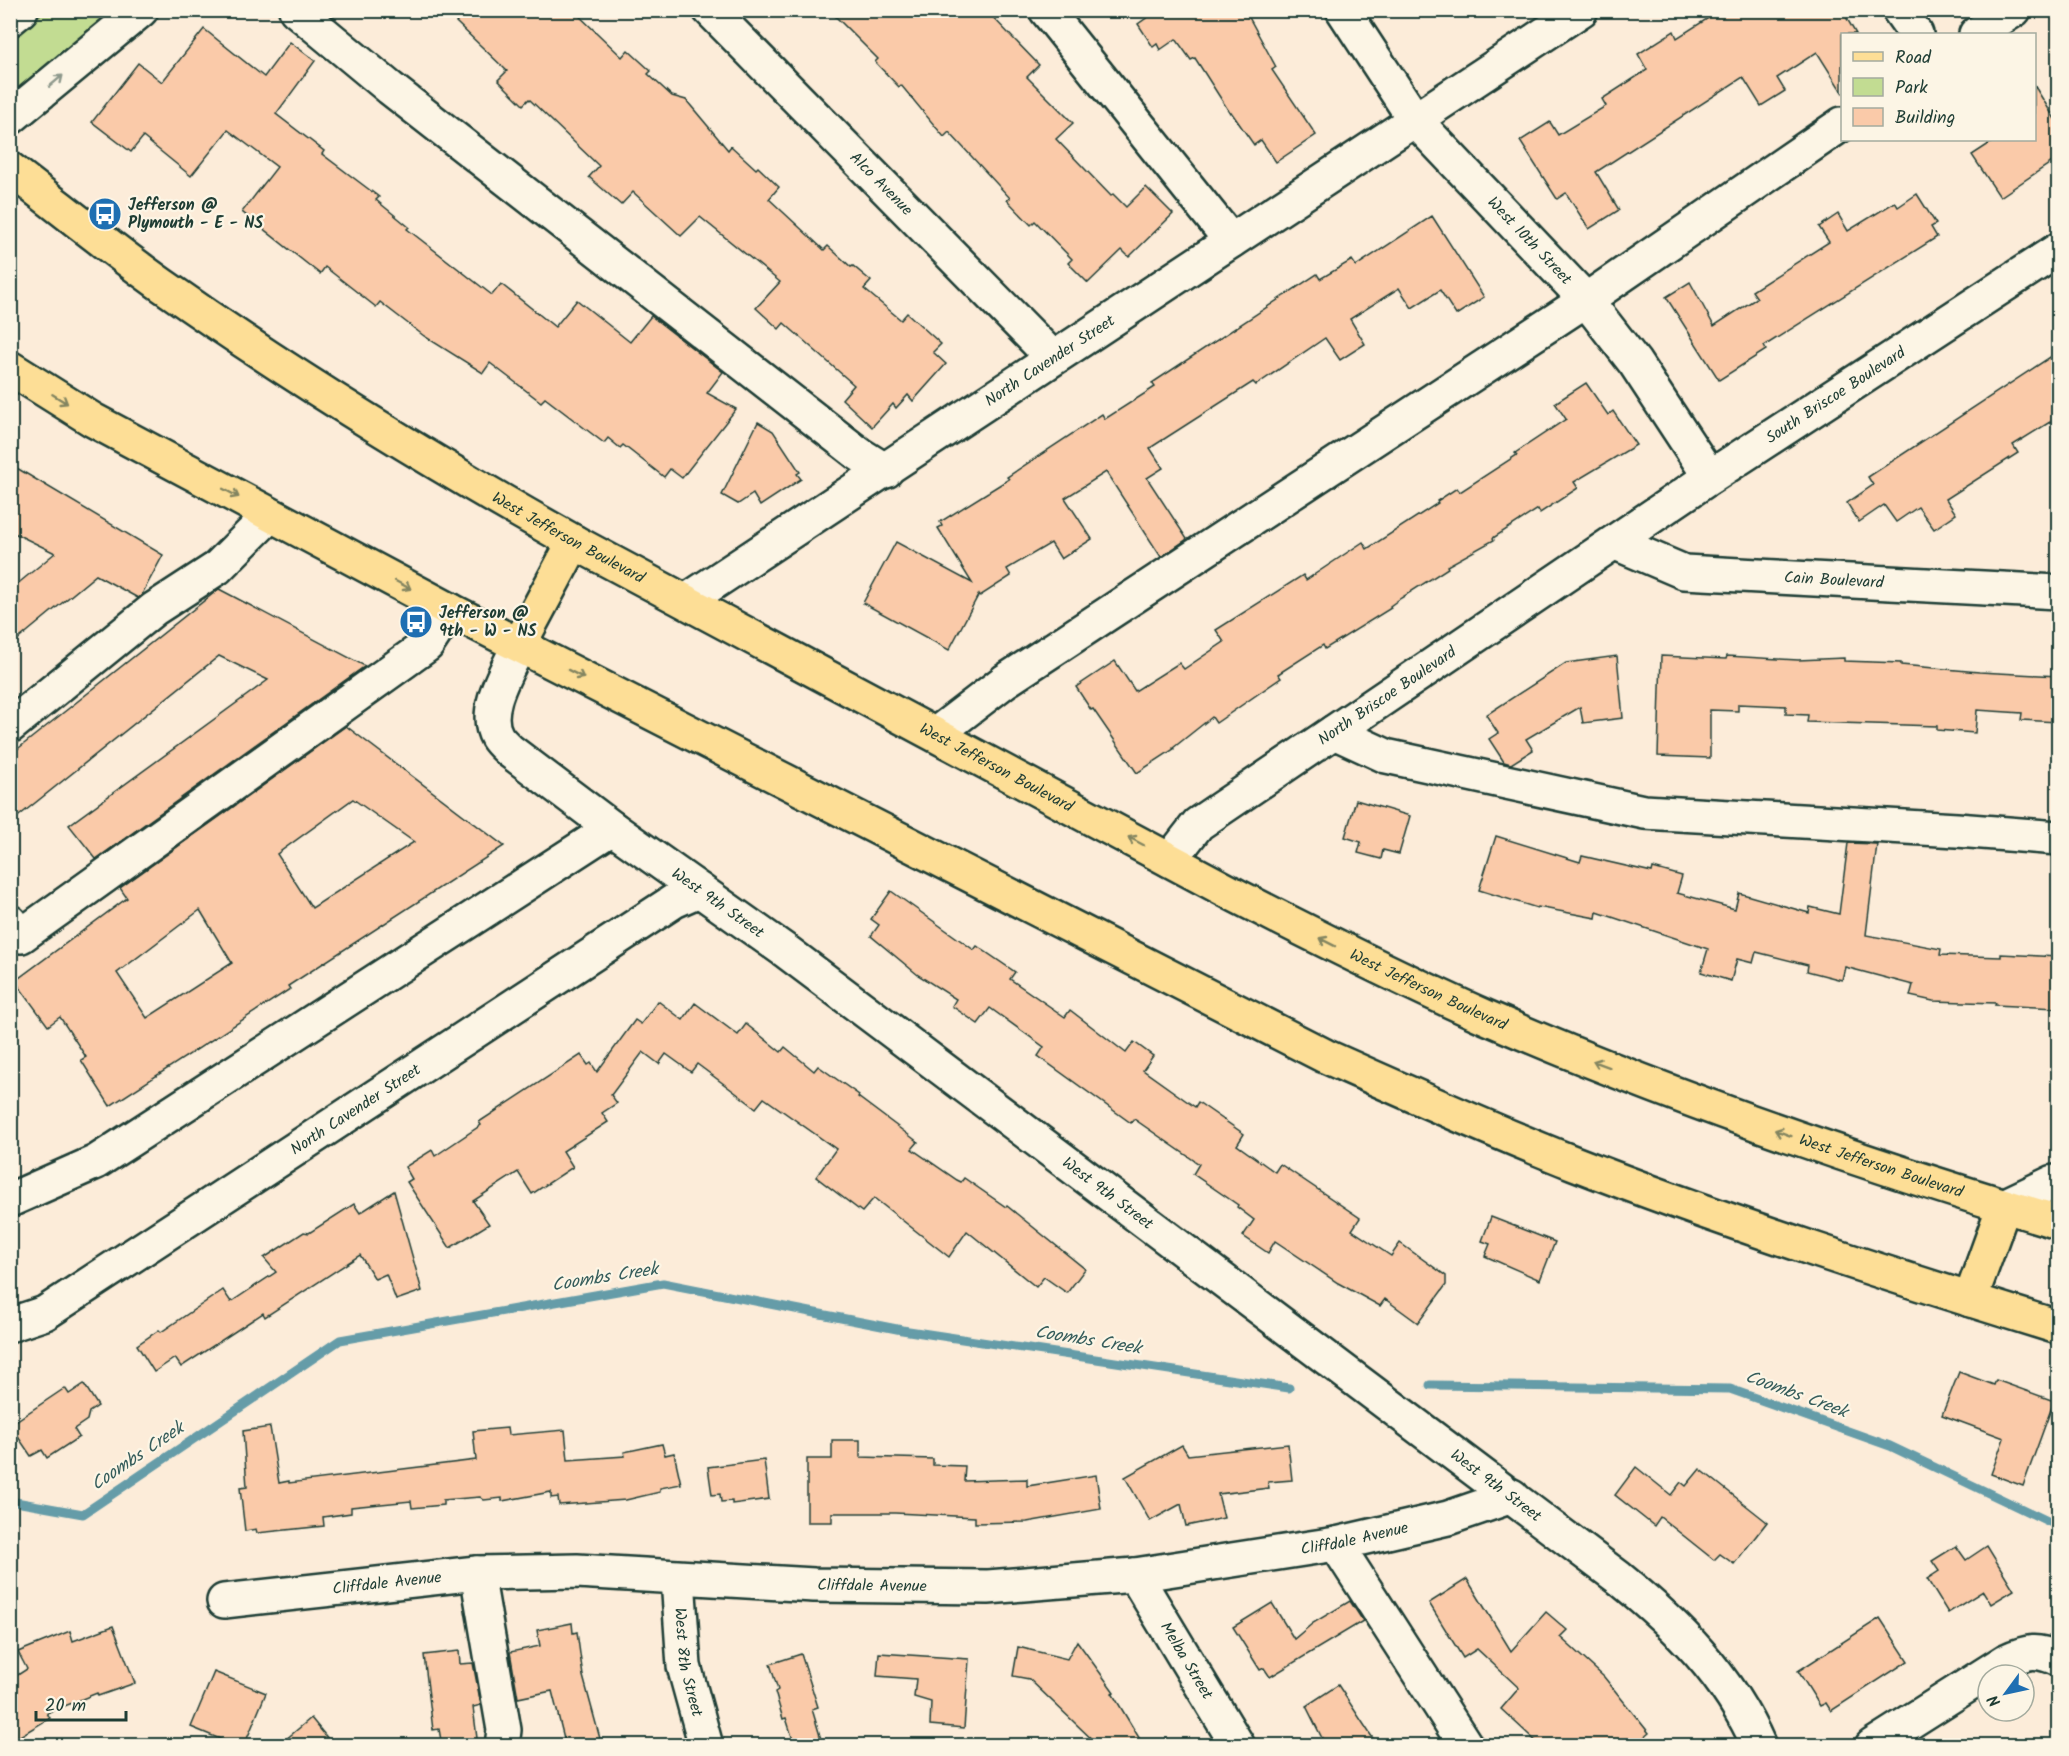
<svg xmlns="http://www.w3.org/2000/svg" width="2069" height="1756" viewBox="0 0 2069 1756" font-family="Kalam,sans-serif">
<rect width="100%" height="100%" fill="#fcecd9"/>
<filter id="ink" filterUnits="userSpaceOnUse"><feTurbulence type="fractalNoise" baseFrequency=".0167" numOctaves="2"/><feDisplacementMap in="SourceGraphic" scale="12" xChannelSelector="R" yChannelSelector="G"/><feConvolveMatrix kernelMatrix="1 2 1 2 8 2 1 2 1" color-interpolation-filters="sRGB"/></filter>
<g filter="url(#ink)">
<path fill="#c2dc92" stroke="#708c63" stroke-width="1.5" d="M45,11H123L11,102V39Z"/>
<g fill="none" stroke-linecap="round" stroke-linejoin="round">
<g stroke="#659ca8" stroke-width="9">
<path d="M1430,1385L1730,1389L1890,1446L2058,1526"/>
<path d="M10,1501L83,1514L340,1340L663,1283L902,1330L1289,1388"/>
</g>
</g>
<g fill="#facaa9" stroke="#1f3d34" stroke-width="1.5" fill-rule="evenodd">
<path d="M468,10H573L622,57L628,50L651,71L648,74L672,96L686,100L728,150L731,146L756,169L758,167L779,187L769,199L824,250L828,246L851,267L853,266L871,281L864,289L901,320L907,313L941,344L933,352L946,364L913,401L908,395L896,408L893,404L872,427L842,399L854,385L784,323L779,329L756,308L780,282L700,217L681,236L633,192L621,205L589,177L599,166L529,99L523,105L498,80L507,71L456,22Z"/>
<path d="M829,10H986L1039,65L1027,77L1073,123L1056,139L1111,196L1113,194L1126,207L1146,187L1173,214L1129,257L1122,250L1088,283L1068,263L1072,259L1035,221L1031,225L1007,200L1010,198L949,132L944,137L901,85L899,87L875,62L878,59Z"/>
<path d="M1158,10H1245L1276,67L1272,70L1316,135L1276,162L1261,140L1254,145L1231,112L1230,113L1195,58L1191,60L1176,39L1160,50L1157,44L1153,47L1138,24Z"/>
<path d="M1721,10H1842L1856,34H1842V92L1817,52L1777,78L1785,91L1761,106L1743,77L1596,172L1619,210L1589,229L1566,193L1557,199L1520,141L1550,122L1558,135L1606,106L1602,99L1647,70L1638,54L1674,31L1677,38Z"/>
<path d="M204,29L264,77L290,42L315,61L276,114L324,151L322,154L379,197L376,200L409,227L407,229L492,295L501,284L555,327L577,300L630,342L651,316L723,372L707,393L736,409L682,478L670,469L664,477L623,445L620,448L608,438L604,443L545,398L541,402L490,363L483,373L424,336L380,302L376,307L325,267L320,274L242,212L277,167L228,130L191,176L143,137L131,152L92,122L138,63L162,82Z"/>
<path d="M2034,85L2058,124V158L2000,197L1972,155L1995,140H2034Z"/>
<path d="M1917,194L1936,224L1931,227L1937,237L1764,346L1766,350L1719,380L1666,297L1690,282L1714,326L1757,298L1752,291L1829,242L1819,227L1838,214L1848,231L1895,202L1898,207Z"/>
<path d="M1432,216L1484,297L1456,315L1440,290L1412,308L1399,288L1350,319L1365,344L1340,360L1325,338L1256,385L1253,382L1150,448L1163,468L1147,478L1187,539L1161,557L1106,472L1065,498L1092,539L1061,559L1051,543L1007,569L1011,576L980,596L979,594L949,650L863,603L896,542L972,583L938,528L942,526L940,522L1009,479L1007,477L1102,414L1105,419L1155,387L1152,383L1317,274L1320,279L1352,260L1356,266Z"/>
<path d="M2058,352V417L2013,445L2018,453L1946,499L1956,514L1934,529L1918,507L1896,522L1884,505L1859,522L1847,503L1873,485L1868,477Z"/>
<path d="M1586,383L1608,415L1613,411L1636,445L1574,482L1578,488L1540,513L1538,509L1493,538L1494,540L1447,566L1448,568L1401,598L1390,606L1391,608L1325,649L1323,645L1278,674L1281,678L1216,723L1212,717L1173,748L1174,749L1137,773L1093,709L1091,710L1076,687L1115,661L1135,691L1179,663L1184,669L1224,642L1216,630L1303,575L1306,580L1363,542L1367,549L1438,503L1437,501L1457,488L1460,492L1517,455L1515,453L1566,419L1555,403Z"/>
<path d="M758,422L773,431L800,472L797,474L801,479L760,506L753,494L738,504L722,495Z"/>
<path d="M10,464L163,555L141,596L138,598L96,575L10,646V590L55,553L10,531Z"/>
<path d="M219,589L365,666L96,859L69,825L268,680L219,656L10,823V755Z"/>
<path d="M1617,656L1623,718L1583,723L1580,707L1526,739L1533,750L1511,764L1504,762L1489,739L1498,733L1486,715L1566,663Z"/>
<path d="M1661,656L1726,659L1727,656L1798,660L1844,658V661L1901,663V665L1979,672L2058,676V722L2021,720L2022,713L1977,710L1975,733L1937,730V726L1807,722L1808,715L1786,714V706L1738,704V711L1710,710V758L1658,756Z"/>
<path d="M346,726L504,846L288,986L290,989L110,1106L81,1060L86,1057L60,1017L48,1026L15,981L127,898L120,888ZM353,799L414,842L312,908L277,854ZM200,910L232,963L147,1018L117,973Z"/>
<path d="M1356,800L1410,816L1399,854L1383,850L1381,859L1358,853L1361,842L1345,837Z"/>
<path d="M1496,836L1580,862L1582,856L1652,872L1653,868L1682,876L1677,893L1735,909L1739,893L1809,913L1810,907L1839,914L1848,843L1877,844L1866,935L1941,949L1940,955L2001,957V954L2058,957V1008L1995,1005L1996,1003L1933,1001L1910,996L1913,985L1845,967L1842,980L1807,971L1808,965L1756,952L1753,963L1737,959L1731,981L1701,972L1708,949L1597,912L1596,918L1538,907L1537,908L1479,890Z"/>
<path d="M891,891L974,950L977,946L1015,972L1010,979L1065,1017L1070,1010L1126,1053L1134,1042L1153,1056L1143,1070L1195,1107L1198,1102L1244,1134L1237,1145L1275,1172L1280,1164L1360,1218L1352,1230L1391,1256L1400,1243L1446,1276V1285L1418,1323L1385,1299L1380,1306L1338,1283L1275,1241L1268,1253L1243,1236L1254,1220L1237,1207L1238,1205L1193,1174L1199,1164L1134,1119L1131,1123L1038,1056L1044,1047L990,1008L978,1024L952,1006L956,999L918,975L871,936L879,925L871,919Z"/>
<path d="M658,1001L683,1020L695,1003L738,1035L746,1024L781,1052L785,1047L814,1071L818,1066L859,1095L858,1097L918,1142L912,1149L957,1180L961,1182L964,1178L1006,1207L1007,1206L1085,1269L1067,1293L1044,1277L1036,1287L967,1231L949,1257L874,1198L862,1212L816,1177L836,1149L764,1098L756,1108L697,1064L691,1072L666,1054L659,1064L643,1052L611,1095L617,1103L602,1113L608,1122L563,1151L573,1167L532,1194L518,1172L473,1201L489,1224L450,1248L407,1182L412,1179L405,1167L432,1150L435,1156L481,1125L479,1122L581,1055L588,1065L591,1063L597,1072L635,1020L641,1024Z"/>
<path d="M394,1191L422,1291L396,1300L386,1274L375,1279L360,1255L265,1317L263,1313L181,1367L175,1358L154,1372L137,1345L159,1330L161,1332L223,1290L231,1302L276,1272L264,1258L304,1232L309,1233L354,1204L360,1213Z"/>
<path d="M1491,1217L1555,1242L1540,1280L1485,1256L1490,1244L1482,1241Z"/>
<path d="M1959,1372L1994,1385L1996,1380L2054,1401L2023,1486L1991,1474L2004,1438L1942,1415Z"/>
<path d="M84,1384L98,1406L89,1412L87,1420L74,1429L79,1437L47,1458L42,1450L31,1456L10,1425L65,1388L69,1394Z"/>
<path d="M270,1427L279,1483L289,1481V1483L476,1460L473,1431L507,1428L508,1435L565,1430L568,1460L625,1456L624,1452L662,1444L665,1455L674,1453L681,1484L660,1488V1492L626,1500L559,1505L558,1497L551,1498V1492L502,1501V1498L484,1500L480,1497L443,1500V1505L412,1508L411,1501L351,1507V1513L323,1517L324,1526L257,1533L256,1529L245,1531L240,1488L247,1487L243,1431Z"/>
<path d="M832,1440H860V1457L933,1459V1465L965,1466L964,1481L1027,1479V1486L1096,1475L1101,1509L1027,1522L975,1523V1517L895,1513H832V1522H807V1459H832Z"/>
<path d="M1288,1444L1292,1480L1268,1482L1269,1488L1218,1494L1224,1518L1186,1526L1181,1504L1150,1521L1125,1477L1182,1445L1188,1455Z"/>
<path d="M764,1460L769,1499L732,1504V1501L721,1502L720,1494L712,1495L708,1467Z"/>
<path d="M1636,1467L1671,1495L1681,1482L1686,1486L1700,1469L1767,1522L1734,1564L1720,1554L1714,1560L1660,1517L1654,1526L1615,1495Z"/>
<path d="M1956,1546L1966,1560L1987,1546L2014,1590L1991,1604L1983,1591L1948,1613L1927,1579L1939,1571L1932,1561Z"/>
<path d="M1467,1579L1511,1651L1546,1612L1567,1630L1560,1637L1604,1677L1649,1733L1634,1746H1541L1501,1709L1519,1688L1477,1649L1463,1658L1429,1603Z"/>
<path d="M1350,1601L1363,1621L1270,1677L1264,1668L1260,1670L1233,1627L1272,1603L1294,1639L1313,1623Z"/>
<path d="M1880,1618L1908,1661L1831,1711L1826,1703L1820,1706L1798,1671Z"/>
<path d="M572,1623L573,1633L577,1632L583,1676L602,1746H566L552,1691L518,1698L510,1652L540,1646L537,1630Z"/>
<path d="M113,1626L135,1683L98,1696L97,1693L47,1713L50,1718L10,1742V1680L27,1669L18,1652L70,1631L73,1641Z"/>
<path d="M1077,1641L1114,1692L1112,1693L1144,1746H1099L1029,1679L1013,1676L1018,1647L1067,1659Z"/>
<path d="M459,1651L460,1664L473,1663L481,1705L473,1707L478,1746H442L439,1729L433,1730L424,1655Z"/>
<path d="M879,1653L969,1659L964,1728L930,1725L931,1702L914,1697L916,1679L877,1676Z"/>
<path d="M801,1654L818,1707L812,1709L823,1746H795L786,1718L783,1719L775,1692L778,1690L770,1664Z"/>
<path d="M214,1672L266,1693L244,1746H237L191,1727Z"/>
<path d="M1338,1685L1378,1746H1326L1306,1706Z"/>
<path d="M311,1718L334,1746H278Z"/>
</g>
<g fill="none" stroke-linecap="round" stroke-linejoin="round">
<defs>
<g id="minor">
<path d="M296,10L390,88L859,454L886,471"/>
<path id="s1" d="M710,10L1053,358"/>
<path d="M1046,10L1231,241"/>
<path id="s2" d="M1343,10L1415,120L1586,300L1635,363L1710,477"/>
<path d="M1899,10L1916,34"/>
<path d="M10,19L21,10"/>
<path d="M1976,34L2014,10"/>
<path d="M10,118L141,10"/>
<path id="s3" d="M1616,543L1684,572L2058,592"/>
<path id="s4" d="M686,601L1581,10"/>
<path id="s5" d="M519,645C508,670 481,710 497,737C500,742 506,747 510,751L612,828L787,952L1619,1578C1677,1625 1728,1675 1759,1746"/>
<path d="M10,726L154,609L217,568L270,515"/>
<path d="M1334,732L1386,756L1644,812L1957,830L2058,838"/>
<path d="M936,734L1005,681L1586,300L1842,124"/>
<path id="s6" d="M1170,860L1198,824L1710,477L2058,250"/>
<path d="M10,922L21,936L427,645L450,610"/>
<path d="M10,1200L96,1162L612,828"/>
<path d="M2004,1206L2054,1182H2058"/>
<path id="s7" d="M12,1324L45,1313L674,901L699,890"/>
<path d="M1336,1544L1466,1746"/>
<path d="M477,1573L504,1730L502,1746"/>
<path id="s8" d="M1135,1575L1238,1746"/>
<path id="s9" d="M678,1579L684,1666L706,1746"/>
<path id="s10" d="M224,1601L477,1573L577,1571L814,1585L988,1587L1135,1575L1336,1544L1448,1518L1512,1496"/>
<path d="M1872,1746L2006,1661C2028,1651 2036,1649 2058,1659"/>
</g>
<g id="major">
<path id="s11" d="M10,169C61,208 110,248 162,285C294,378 433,463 574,542L1237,896C1319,938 1402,980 1486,1017C1672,1098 1864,1164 2058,1222"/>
<path d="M10,368L93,420L450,610L1325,1056C1408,1093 1490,1130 1574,1163C1733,1225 1896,1277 2058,1327"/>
<path d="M519,645L574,542"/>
<path d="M1970,1300L2004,1206"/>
</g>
</defs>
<use href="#minor" stroke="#1f3d34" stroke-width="38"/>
<use href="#major" stroke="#1f3d34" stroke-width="38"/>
<use href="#minor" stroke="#fcf5e5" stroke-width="33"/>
<use href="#major" stroke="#fdde96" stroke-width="33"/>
</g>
<defs><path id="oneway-shaft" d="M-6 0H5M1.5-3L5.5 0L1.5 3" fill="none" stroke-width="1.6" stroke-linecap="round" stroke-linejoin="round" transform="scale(1.5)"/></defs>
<use stroke="#8e998c" href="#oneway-shaft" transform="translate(56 81) rotate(-40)"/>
<g stroke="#838560">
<use href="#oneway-shaft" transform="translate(60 399) rotate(32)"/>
<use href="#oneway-shaft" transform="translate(231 493) rotate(28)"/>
<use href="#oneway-shaft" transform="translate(403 585) rotate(28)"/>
<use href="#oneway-shaft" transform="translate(576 674) rotate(27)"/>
<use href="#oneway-shaft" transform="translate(1136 841) rotate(-152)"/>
<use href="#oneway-shaft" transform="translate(1327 942) rotate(-153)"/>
<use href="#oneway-shaft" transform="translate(1601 1064) rotate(-159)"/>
<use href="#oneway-shaft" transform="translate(1783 1133) rotate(-160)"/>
</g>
</g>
<defs>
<symbol id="bus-disc" viewBox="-11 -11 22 22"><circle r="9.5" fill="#1f6fb2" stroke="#fcf5e5"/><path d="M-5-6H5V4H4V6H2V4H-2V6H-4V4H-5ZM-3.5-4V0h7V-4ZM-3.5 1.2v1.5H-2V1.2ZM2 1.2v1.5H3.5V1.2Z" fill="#fff"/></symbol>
</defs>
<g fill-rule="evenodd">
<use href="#bus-disc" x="86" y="195" width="38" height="38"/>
<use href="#bus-disc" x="397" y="603" width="38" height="38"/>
</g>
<g text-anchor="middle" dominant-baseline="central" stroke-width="4.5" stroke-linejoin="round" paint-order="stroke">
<g font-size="16" fill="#1f3d34" stroke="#fcf5e5">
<text stroke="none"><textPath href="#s1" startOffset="244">Alco Avenue</textPath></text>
<text stroke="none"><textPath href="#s2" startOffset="298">West 10th Street</textPath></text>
<text stroke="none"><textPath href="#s4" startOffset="436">North Cavender Street</textPath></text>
<text stroke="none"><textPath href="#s6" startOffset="814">South Briscoe Boulevard</textPath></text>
<text stroke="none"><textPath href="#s11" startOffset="670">West Jefferson Boulevard</textPath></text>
<text stroke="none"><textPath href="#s3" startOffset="224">Cain Boulevard</textPath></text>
<text stroke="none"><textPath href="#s6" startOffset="274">North Briscoe Boulevard</textPath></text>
<text stroke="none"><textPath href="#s11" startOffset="1156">West Jefferson Boulevard</textPath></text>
<text stroke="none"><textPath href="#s5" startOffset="375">West 9th Street</textPath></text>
<text stroke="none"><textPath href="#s11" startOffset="1642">West Jefferson Boulevard</textPath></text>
<text stroke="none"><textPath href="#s7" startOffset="406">North Cavender Street</textPath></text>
<text stroke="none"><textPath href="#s11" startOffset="2128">West Jefferson Boulevard</textPath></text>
<text stroke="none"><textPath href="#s5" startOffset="861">West 9th Street</textPath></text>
<text stroke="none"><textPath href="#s5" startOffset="1347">West 9th Street</textPath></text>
<text stroke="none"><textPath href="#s10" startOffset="1136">Cliffdale Avenue</textPath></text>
<text stroke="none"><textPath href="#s10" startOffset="164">Cliffdale Avenue</textPath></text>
<text stroke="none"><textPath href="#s10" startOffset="650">Cliffdale Avenue</textPath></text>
<text stroke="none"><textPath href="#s8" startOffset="100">Melba Street</textPath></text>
<text stroke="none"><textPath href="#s9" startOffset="84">West 8th Street</textPath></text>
</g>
<g font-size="16" font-weight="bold" fill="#1f3d34" stroke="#fcf5e5" text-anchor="start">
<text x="128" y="205">Jefferson @<tspan x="128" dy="18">Plymouth - E - NS</tspan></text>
<text x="439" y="613">Jefferson @<tspan x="439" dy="18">9th - W - NS</tspan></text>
</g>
<g font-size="18" font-style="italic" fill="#365d5b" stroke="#fcf5e5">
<text transform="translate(605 1278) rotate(-9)">Coombs Creek</text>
<text transform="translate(1088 1341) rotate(9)">Coombs Creek</text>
<text transform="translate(1796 1395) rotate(20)">Coombs Creek</text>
<text transform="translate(138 1457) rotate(-34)">Coombs Creek</text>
</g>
</g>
<rect width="2069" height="1756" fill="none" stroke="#fcf5e5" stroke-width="36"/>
<rect x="18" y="18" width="2033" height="1720" fill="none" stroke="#1f3d34" stroke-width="2" filter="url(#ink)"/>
<rect x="1841" y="33" width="195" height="108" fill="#fcf5e5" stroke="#a4ab9e" stroke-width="1.5"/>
<rect x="1853" y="52" width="30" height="9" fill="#fdde96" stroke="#a4ab9e" stroke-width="1.5"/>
<text x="1895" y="63" font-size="18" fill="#1f3d34">Road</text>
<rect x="1853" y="78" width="30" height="18" fill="#c2dc92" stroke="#a4ab9e" stroke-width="1.5"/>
<text x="1895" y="93" font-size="18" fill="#1f3d34">Park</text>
<rect x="1853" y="108" width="30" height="18" fill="#facaa9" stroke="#a4ab9e" stroke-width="1.5"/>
<text x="1895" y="123" font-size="18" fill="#1f3d34">Building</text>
<g transform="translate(2006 1693) rotate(237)"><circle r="28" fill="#fcf5e5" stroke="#a4ab9e" stroke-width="1.5"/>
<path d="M0-4.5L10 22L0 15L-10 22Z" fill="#1f6fb2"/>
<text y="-9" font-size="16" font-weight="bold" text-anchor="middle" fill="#1f3d34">N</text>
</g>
<path d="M36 1711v9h90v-9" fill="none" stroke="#1f3d34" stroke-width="3"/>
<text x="45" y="1711" font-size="18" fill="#1f3d34" stroke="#fcf5e5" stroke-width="4.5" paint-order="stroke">20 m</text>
</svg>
